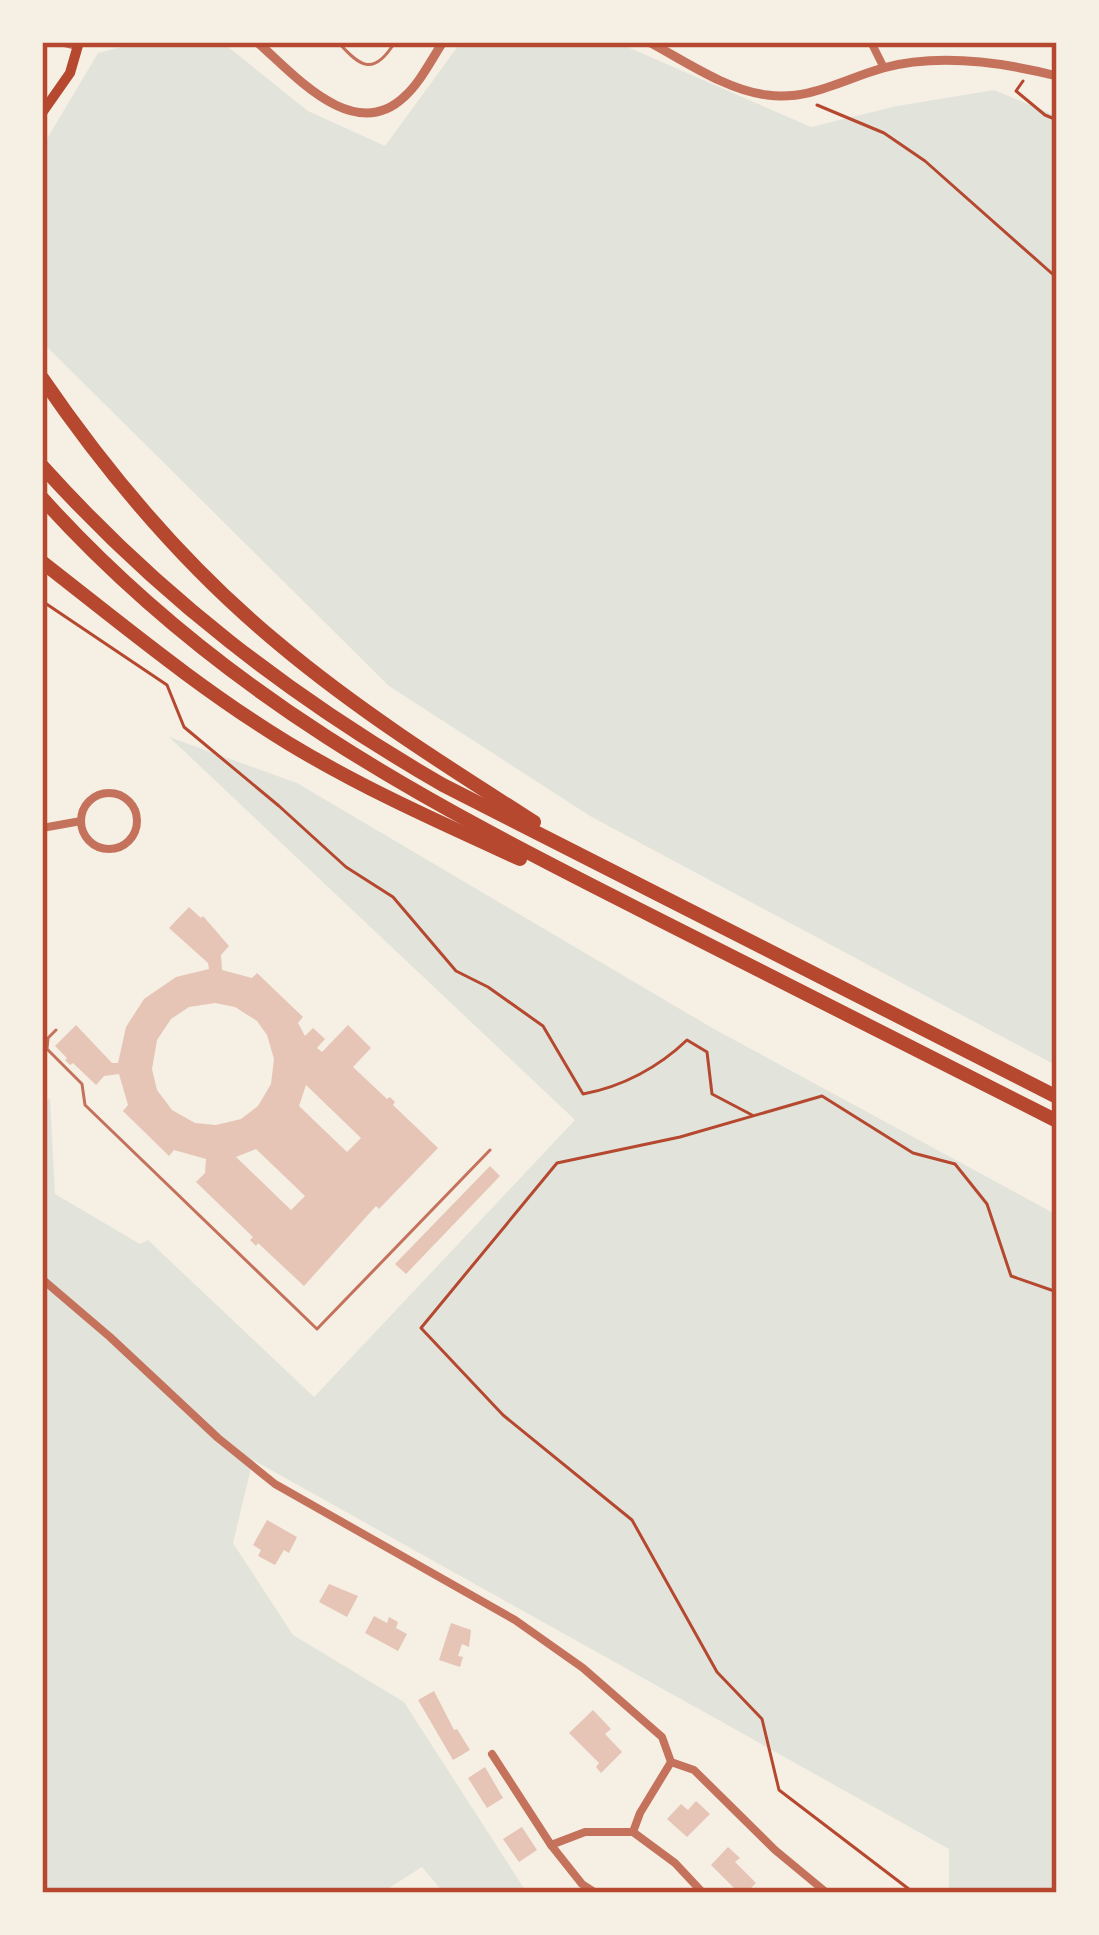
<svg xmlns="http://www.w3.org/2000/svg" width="1099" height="1935" viewBox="0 0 1099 1935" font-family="Roboto,sans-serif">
<rect width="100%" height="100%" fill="#f6efe4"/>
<g fill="#e2e4dc">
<path d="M141,42H222L308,111L385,146L461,42H616L811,127L897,106L994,90L1057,116V1066L590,816L389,686L42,342V147L98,53Z"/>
<path d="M169,737L297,783L714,1029L1057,1215V1893H949V1849L253,1460L233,1543L293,1635L404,1702L527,1893H444L422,1867L381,1893H42V1106L50,1098L55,1194L140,1244L148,1240L314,1397L575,1120Z"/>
</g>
<g fill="#e6c5b7" fill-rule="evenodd">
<path d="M189,907L201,918L203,916L229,946L221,955L222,970L252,978L257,973L303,1017L298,1023L305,1036L313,1028L325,1039L317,1048L322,1052L348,1025L371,1048L353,1067L387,1099L390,1097L395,1102L393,1105L438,1148L379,1209L376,1206L304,1286L258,1243L256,1246L250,1240L253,1237L196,1182L205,1173L206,1159L174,1150L169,1156L123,1111L128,1105L119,1074L104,1076L96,1085L73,1063L70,1065L65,1060L67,1058L55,1046L76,1025L112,1063H118L126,1027L144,999L176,977L209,969L208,963L169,928ZM215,1003L235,1007L257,1021L267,1035L274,1059L271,1084L258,1106L241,1119L216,1125L195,1123L172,1110L157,1090L152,1069L157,1040L171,1019L189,1007ZM306,1085L361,1138L347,1152L299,1106ZM256,1149L305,1196L291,1210L236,1157Z"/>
<path d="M490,1166L500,1176L406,1274L395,1264Z"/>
<path d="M267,1520L297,1537L289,1553L284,1550L275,1565L258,1556L261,1550L253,1545Z"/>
<path d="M329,1584L358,1596L347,1617L319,1602Z"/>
<path d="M374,1616L387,1623L389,1617L398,1622L396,1628L407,1634L398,1651L365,1633Z"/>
<path d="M451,1623L471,1630L469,1647L462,1644L458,1656L463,1657L460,1667L439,1660Z"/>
<path d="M434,1691L454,1730L457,1729L470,1750L453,1760L418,1700Z"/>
<path d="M593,1710L611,1729L605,1734L622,1752L601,1773L596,1767L599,1763L569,1733Z"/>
<path d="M485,1767L503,1798L487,1808L468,1778Z"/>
<path d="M696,1801L710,1814L687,1837L667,1819L681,1804L688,1810Z"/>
<path d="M522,1827L537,1850L519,1862L503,1839Z"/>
<path d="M728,1847L740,1858L735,1862L756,1883L746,1893H739L711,1865Z"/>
</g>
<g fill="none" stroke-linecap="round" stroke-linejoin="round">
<g stroke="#b5482f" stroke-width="3">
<path d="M1023,81L1016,91L1045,115L1057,120"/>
<path d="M817,105L884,133L925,161L1057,278"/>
<path d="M42,601L167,685L184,727L279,806L346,867L393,897L456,971L488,987L543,1026L583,1094C622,1087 659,1067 687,1040L707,1052L712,1094L752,1115"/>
<path d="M914,1893L779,1790L762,1719L717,1672L632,1520L503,1415L421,1328L557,1163L680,1137L822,1096L913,1153L955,1164L987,1204L1011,1276L1057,1292"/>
</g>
<g stroke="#c5725c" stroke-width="3">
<path d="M338,42C361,68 374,76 395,42"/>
<path d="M56,1030L48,1038L47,1049L82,1084L85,1105L317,1329L490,1150"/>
</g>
<g stroke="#c5725c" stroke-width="8">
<path d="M61,42L77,46"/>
<path d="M871,42L884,68"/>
<circle cx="109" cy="821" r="28"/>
<path d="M42,828L81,821"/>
<path d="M42,1279L110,1337L218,1438L275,1484L515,1620L583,1668L662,1737L671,1762L694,1770L775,1850L827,1893"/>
<path d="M492,1754L551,1845"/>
<path d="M671,1762L640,1813L633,1832L675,1863L703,1893"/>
<path d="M596,1893L582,1884L551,1845L585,1832H633"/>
</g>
<g stroke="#c5725c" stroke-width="9">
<path d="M257,42C293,73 353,145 404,97C420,83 431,60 443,42"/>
<path d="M649,42C685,61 726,90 767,95C809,101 844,79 883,68C939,53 1002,62 1057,76"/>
</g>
<path stroke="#b5482f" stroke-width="10" d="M42,113L70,73L79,42"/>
<g stroke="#b5482f" stroke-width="14">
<path d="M42,378C109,476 187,568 279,644C359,711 446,766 534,822"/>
<path d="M42,466C159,596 292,698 443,785L1057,1097"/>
<path d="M42,498C220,695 420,799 652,916C787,985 922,1052 1057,1121"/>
<path d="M42,562C123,625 201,690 288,743C362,788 441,823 520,859"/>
</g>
</g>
<rect width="1099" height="1935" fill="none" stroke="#f6efe4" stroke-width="90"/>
<rect x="45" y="45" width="1009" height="1845" fill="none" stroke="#b5482f" stroke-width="4.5"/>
</svg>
